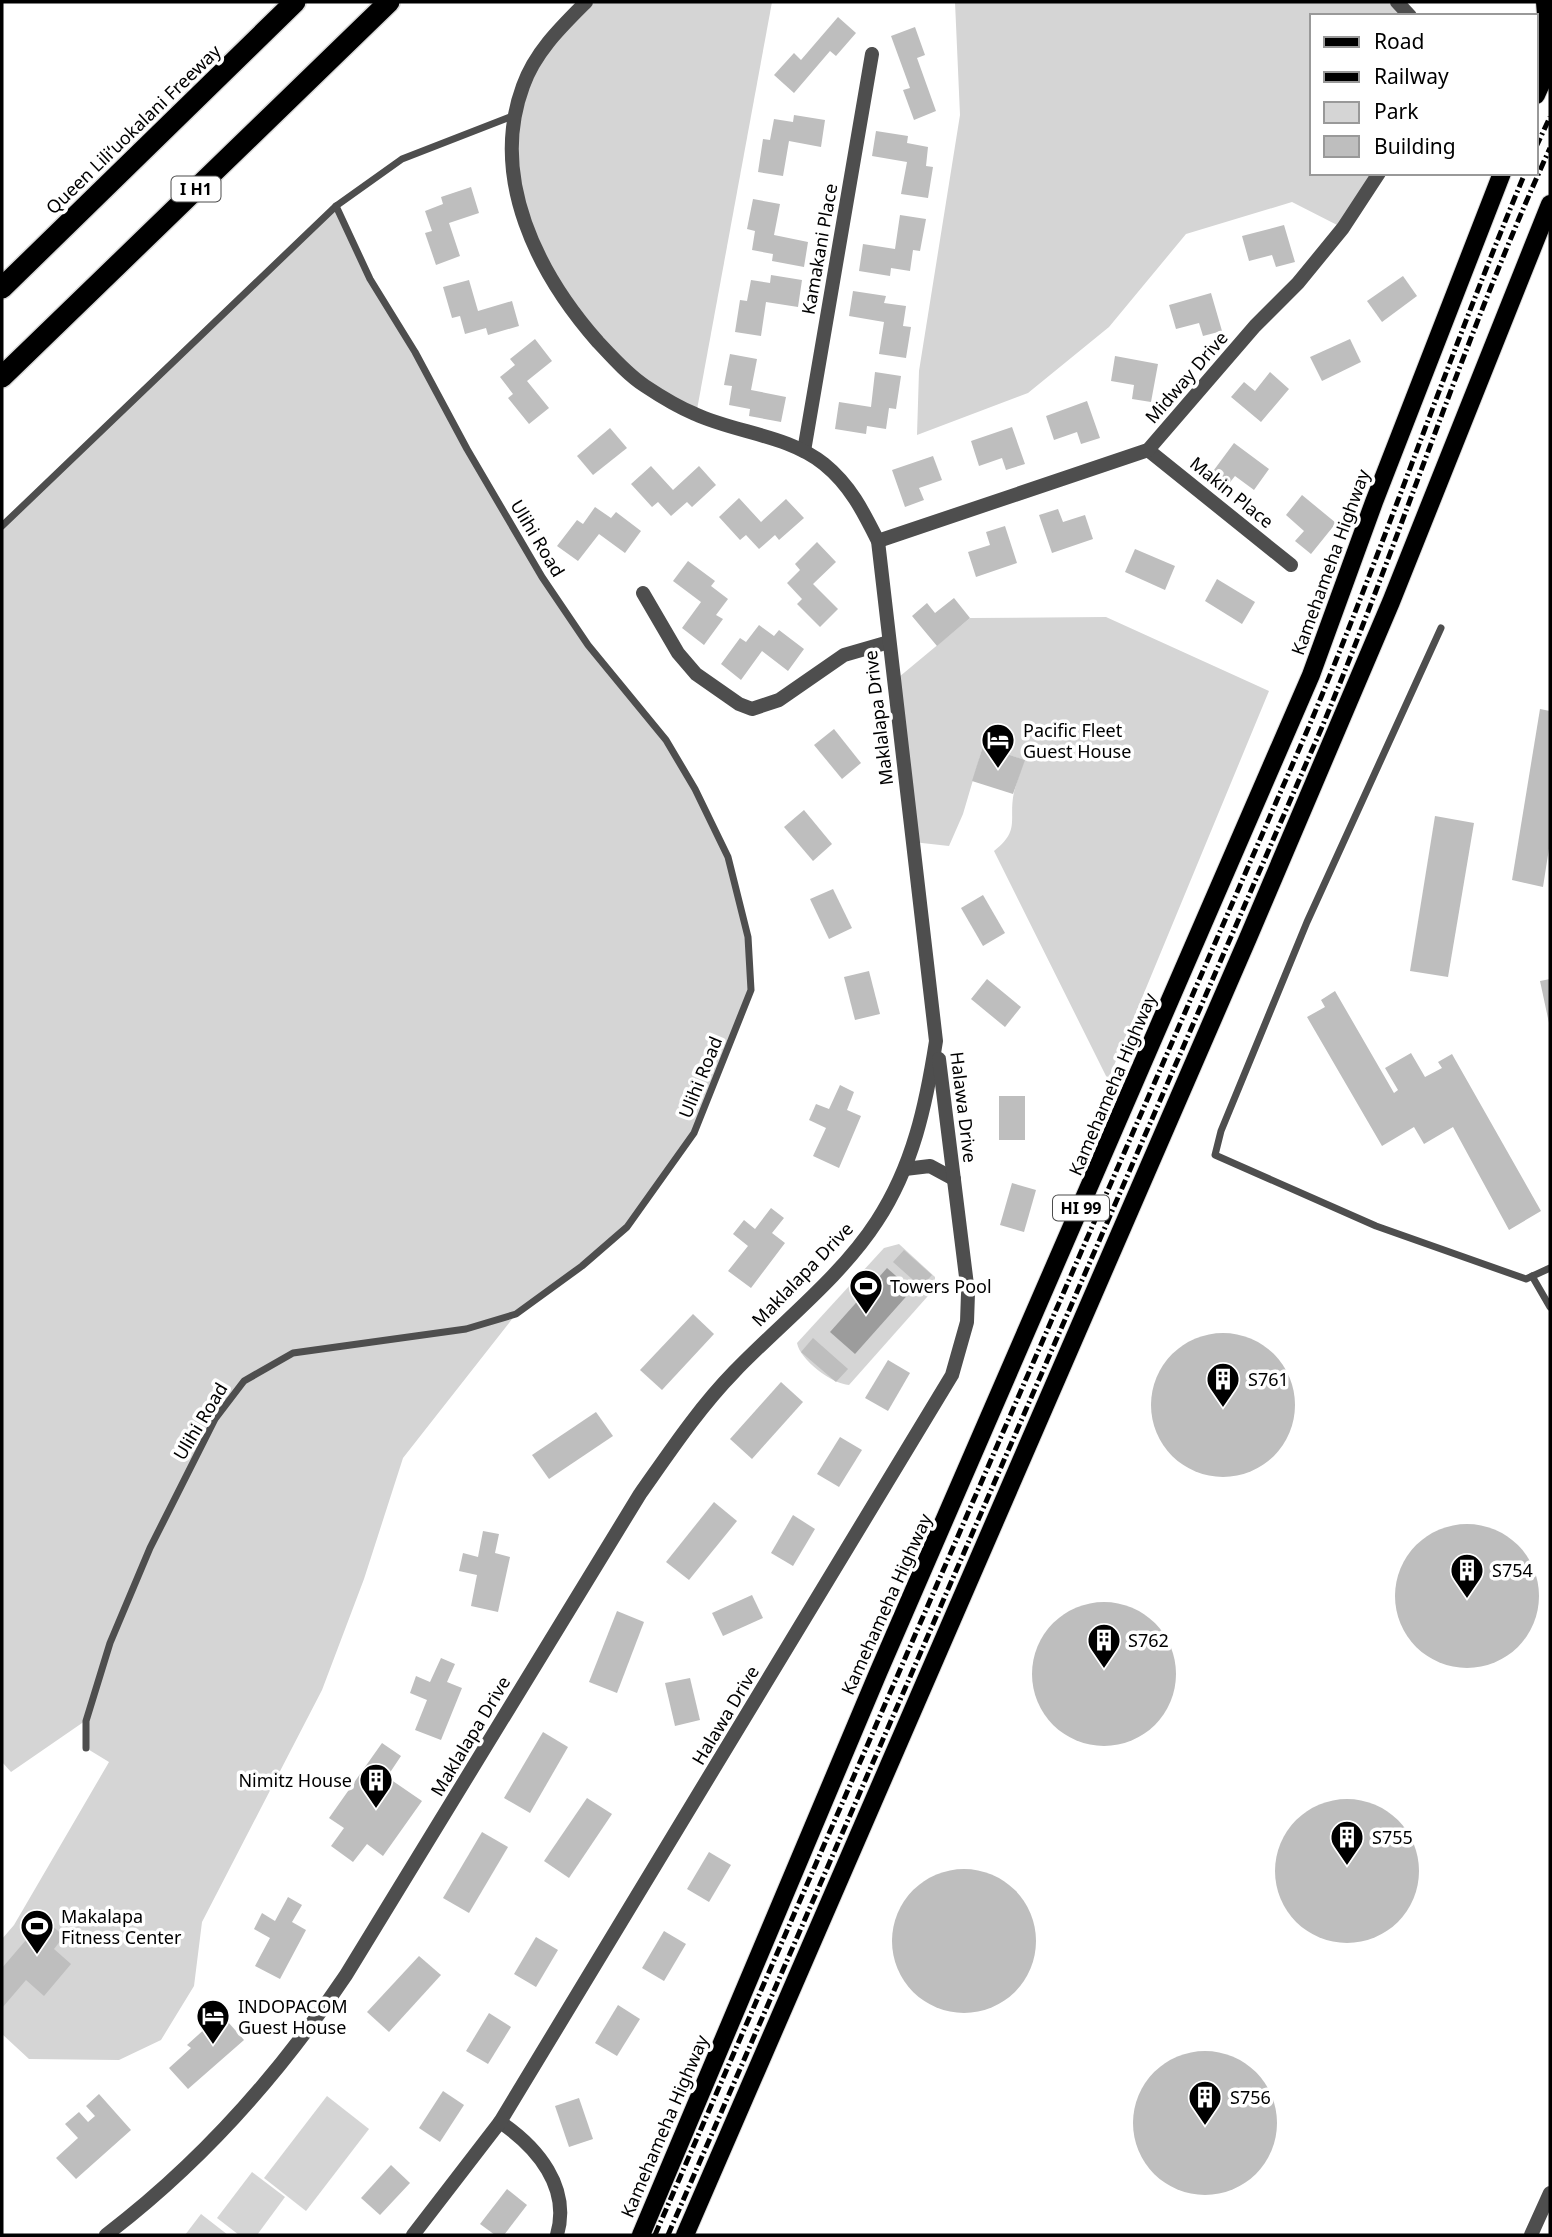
<svg xmlns="http://www.w3.org/2000/svg" width="1552" height="2237" viewBox="0 0 1552 2237" font-family="'Noto Sans',sans-serif">
<rect width="100%" height="100%" fill="#fff"/>
<g fill="#d5d5d5">
<path d="M586,2H772L696,415L607,351L529,235L512,151L536,58Z"/>
<path d="M955,2H1397L1410,16H1312V173H1379L1343,228L1292,202L1186,234L1109,327L1028,393L917,435L919,371L960,115Z"/>
<path d="M336,206L370,279L467,449L588,645L666,740L728,857L748,937L751,990L694,1133L627,1227L516,1314L403,1458L364,1579L322,1690L202,1922L194,1986L161,2040L119,2060L29,2059L2,2034V1939L14,1925L109,1762L86,1748L85,1721L11,1772L2,1762V526Z"/>
<path d="M1106,617L1269,691L1108,1080L994,851C1021,830 1008,820 1014,792C1017,781 1021,770 1024,760L983,746L963,814L949,846L913,842L893,682L970,618Z"/>
<path d="M899,1244L935,1277V1288L849,1385C832,1384 800,1360 797,1343L884,1248Z"/>
<path d="M327,2096L369,2129L306,2211L264,2178Z"/>
<path d="M252,2172L285,2197L257,2235H239L217,2218Z"/>
<path d="M201,2214L228,2235H185Z"/>
</g>
<path fill="#9c9c9c" d="M887,1268L912,1290L855,1354L830,1332Z"/>
<g fill="#bebebe">
<path d="M838,17L856,33L836,56L830,51L794,93L774,75L794,53L801,60Z"/>
<path d="M915,27L925,55L917,58L936,111L914,120L903,90L910,88L891,36Z"/>
<path d="M794,115L825,120L821,147L789,141L783,176L758,172L763,139L770,140L774,119L793,122Z"/>
<path d="M876,131L908,136L907,143L928,147L926,166L933,167L928,198L901,194L907,162L872,156Z"/>
<path d="M471,187L479,213L449,223L460,256L436,265L425,233L432,231L425,211L443,204L441,197Z"/>
<path d="M753,199L780,204L774,235L808,242L804,267L772,261L773,254L752,250L755,231L747,229Z"/>
<path d="M900,215L926,219L920,251L913,250L910,271L891,268L890,276L859,271L863,244L895,249Z"/>
<path d="M1284,225L1295,262L1276,267L1272,255L1249,261L1242,236Z"/>
<path d="M771,275L802,280L798,307L766,302L761,336L735,332L740,300L747,301L751,280L770,283Z"/>
<path d="M1403,276L1417,296L1382,322L1367,301Z"/>
<path d="M469,280L478,311L512,301L519,326L488,335L486,328L465,334L460,316L452,318L443,287Z"/>
<path d="M853,291L886,296L884,303L906,306L903,326L911,327L906,358L879,354L884,322L849,316Z"/>
<path d="M1211,293L1222,331L1203,336L1199,323L1176,329L1169,305Z"/>
<path d="M535,339L552,361L527,381L549,408L529,424L508,398L513,394L500,377L515,365L510,359Z"/>
<path d="M1350,339L1361,362L1322,381L1310,357Z"/>
<path d="M730,354L757,359L751,390L786,397L781,422L749,416L750,409L729,405L732,386L724,385Z"/>
<path d="M1115,356L1158,364L1151,402L1132,399L1134,385L1111,381Z"/>
<path d="M875,372L901,376L896,409L889,408L886,429L867,426L866,434L835,429L839,402L871,407Z"/>
<path d="M1270,372L1289,389L1261,422L1231,397L1244,382L1255,391Z"/>
<path d="M1087,401L1100,438L1081,444L1077,432L1054,440L1046,416Z"/>
<path d="M1012,427L1025,464L1006,470L1002,458L979,466L971,441Z"/>
<path d="M610,428L627,448L593,475L577,456Z"/>
<path d="M1234,443L1269,469L1254,490L1235,476L1227,486L1211,474Z"/>
<path d="M933,456L942,480L919,488L924,500L905,507L892,470Z"/>
<path d="M651,466L673,490L699,466L716,485L692,507L687,502L671,516L658,502L652,507L631,484Z"/>
<path d="M1302,495L1336,523L1311,554L1295,541L1304,531L1286,515Z"/>
<path d="M739,498L761,522L786,499L804,518L779,540L775,535L759,549L746,535L740,540L719,517Z"/>
<path d="M595,507L611,518L616,512L641,531L625,553L599,534L578,561L557,546L577,520L583,524Z"/>
<path d="M1058,509L1063,522L1085,515L1093,539L1052,553L1039,515Z"/>
<path d="M1005,526L1017,563L976,577L968,552L990,545L986,532Z"/>
<path d="M817,542L836,562L813,584L838,609L820,627L797,604L802,599L787,583L800,570L795,564Z"/>
<path d="M1135,549L1175,566L1165,590L1125,572Z"/>
<path d="M688,561L715,581L711,586L728,599L716,615L723,619L704,645L682,628L701,602L673,581Z"/>
<path d="M1217,579L1255,602L1242,624L1205,601Z"/>
<path d="M954,598L970,618L937,646L912,616L927,603L935,613Z"/>
<path d="M759,625L774,636L779,630L804,649L788,671L762,651L741,680L721,664L740,638L746,642Z"/>
<path d="M1540,709L1550,711V842L1543,887L1512,880Z"/>
<path d="M834,729L861,763L842,779L814,745Z"/>
<path d="M983,746L1025,760L1013,794L972,781Z"/>
<path d="M804,810L832,844L813,861L784,827Z"/>
<path d="M1435,816L1474,823L1448,977L1410,971Z"/>
<path d="M833,889L852,928L829,939L810,899Z"/>
<path d="M983,895L1005,933L983,946L961,908Z"/>
<path d="M869,971L880,1014L855,1020L844,977Z"/>
<path d="M987,979L1021,1007L1005,1027L971,999Z"/>
<path d="M1550,979V1023H1549L1540,981Z"/>
<path d="M1335,991L1394,1093L1398,1090L1385,1068L1411,1053L1425,1077L1442,1068L1438,1062L1452,1054L1541,1211L1509,1230L1453,1127L1424,1144L1414,1127L1382,1146L1307,1017L1325,1007L1321,1000Z"/>
<path d="M840,1085L854,1092L847,1110L861,1116L839,1168L813,1156L826,1128L809,1120L816,1104L829,1109Z"/>
<rect x="999" y="1096" width="26" height="44"/>
<path d="M1012,1183L1036,1190L1024,1232L1000,1225Z"/>
<path d="M771,1208L784,1218L772,1233L785,1243L751,1288L728,1271L748,1246L733,1234L744,1220L755,1229Z"/>
<path d="M904,1250L932,1275L921,1287L893,1262Z"/>
<path d="M693,1314L714,1334L662,1390L640,1370Z"/>
<circle cx="1223" cy="1405" r="72"/>
<path d="M813,1338L848,1369L836,1382L801,1352Z"/>
<path d="M888,1360L910,1373L888,1411L865,1398Z"/>
<path d="M781,1382L803,1402L752,1459L730,1439Z"/>
<path d="M596,1412L613,1436L549,1479L532,1455Z"/>
<path d="M840,1437L862,1450L839,1487L817,1474Z"/>
<path d="M714,1502L737,1521L689,1580L666,1562Z"/>
<path d="M793,1515L815,1529L793,1566L771,1553Z"/>
<circle cx="1467" cy="1596" r="72"/>
<path d="M483,1531L499,1534L495,1553L510,1557L498,1612L471,1606L477,1575L459,1571L463,1553L478,1557Z"/>
<path d="M752,1595L763,1618L723,1636L712,1613Z"/>
<circle cx="1104" cy="1674" r="72"/>
<path d="M617,1611L644,1622L617,1693L589,1682Z"/>
<path d="M441,1658L455,1664L447,1682L462,1688L441,1740L415,1730L427,1700L410,1693L416,1676L430,1682Z"/>
<path d="M690,1678L700,1720L675,1726L665,1683Z"/>
<path d="M543,1732L568,1747L530,1813L504,1798Z"/>
<path d="M382,1743L401,1756L387,1777L422,1801L383,1856L367,1844L353,1862L331,1846L344,1828L329,1818Z"/>
<path d="M587,1798L612,1814L569,1878L544,1861Z"/>
<circle cx="1347" cy="1871" r="72"/>
<path d="M482,1832L508,1847L469,1913L443,1898Z"/>
<path d="M709,1852L731,1865L709,1902L687,1889Z"/>
<circle cx="964" cy="1941" r="72"/>
<path d="M288,1897L302,1905L292,1922L306,1930L280,1979L255,1966L270,1938L254,1929L262,1913L275,1921Z"/>
<path d="M44,1919L64,1936L54,1949L71,1964L44,1996L26,1980L2,2008V1968Z"/>
<path d="M664,1931L686,1944L664,1981L642,1968Z"/>
<path d="M536,1937L558,1950L536,1987L514,1974Z"/>
<path d="M419,1956L441,1975L389,2032L367,2012Z"/>
<path d="M212,2004L244,2040L188,2089L169,2068L191,2048L187,2045L208,2026L199,2016Z"/>
<path d="M618,2005L640,2019L617,2056L595,2043Z"/>
<path d="M489,2013L511,2027L488,2064L466,2051Z"/>
<circle cx="1205" cy="2123" r="72"/>
<path d="M443,2091L464,2105L440,2142L419,2128Z"/>
<path d="M99,2094L131,2130L76,2179L56,2158L78,2138L65,2124L79,2112L88,2122L95,2116L86,2106Z"/>
<path d="M579,2098L593,2139L569,2147L555,2106Z"/>
<path d="M391,2165L410,2183L380,2215L361,2198Z"/>
<path d="M507,2189L527,2205L504,2235H495L480,2224Z"/>
</g>
<g fill="none" stroke-linecap="round" stroke-linejoin="round">
<defs>
<g id="primary">
<path d="M1536,71L1547,27L1545,2"/>
<path d="M1536,95L1550,64"/>
<path d="M641,2235L878,1673L1311,675L1374,502L1502,173"/>
<path d="M685,2235L1248,938L1391,602L1550,204"/>
</g>
<g id="motorway">
<path d="M2,288L295,2"/>
<path d="M2,377L389,2"/>
</g>
</defs>
<use href="#primary" stroke="#dbdbdb" stroke-width="20"/>
<use href="#motorway" stroke="#dbdbdb" stroke-width="24"/>
<g stroke="#4e4e4e" stroke-width="7">
<path d="M2,526L336,206L402,159L515,115"/>
<path d="M1441,628L1307,922L1221,1131L1215,1155L1376,1226L1526,1279L1550,1268"/>
<path d="M1532,1276L1550,1307"/>
<path d="M86,1748V1721L110,1643L150,1548L215,1419L244,1381L293,1353L466,1329L516,1314L582,1266L627,1227L694,1133L751,990L748,937L728,857L695,789L666,740L588,645L542,577L467,449L415,352L370,279L336,206"/>
</g>
<g stroke="#4e4e4e" stroke-width="14">
<path d="M1397,2L1410,16"/>
<path d="M1148,450L1291,565"/>
<path d="M804,451L872,54"/>
<path d="M878,541L1148,450L1255,326L1298,283L1343,228L1379,173"/>
<path d="M643,593L678,653L696,674L739,704L752,709L779,700L844,655L889,642"/>
<path d="M905,1169L930,1166L954,1179"/>
<path d="M500,2122C537,2147 571,2187 557,2235"/>
<path d="M106,2235C202,2162 279,2075 346,1975L640,1494C669,1453 698,1409 734,1372C780,1324 841,1277 877,1221C913,1166 926,1105 936,1041L878,541C863,511 850,485 824,464C788,435 736,433 695,414C678,407 660,396 645,386C628,375 612,357 598,342C538,274 489,178 523,86C535,52 561,27 586,2"/>
<path d="M413,2235L500,2122L952,1375L967,1322L968,1293L939,1059"/>
</g>
<path stroke="#4e4e4e" stroke-width="14" d="M1531,2235L1550,2193"/>
<use href="#primary" stroke="#000" stroke-width="18"/>
<use href="#motorway" stroke="#000" stroke-width="21"/>
<g stroke="#000" stroke-width="5" stroke-dasharray="10 3.5 2 3.5" stroke-linecap="butt">
<path d="M1536,147L1550,117"/>
<path d="M655,2235L1310,724C1386,542 1449,355 1525,173"/>
<path d="M668,2235L1322,727C1402,535 1464,337 1550,148"/>
</g>
</g>
<defs>
<symbol id="hotel-pin" viewBox="-11 -11 22 30"><path d="M0 17L-7.5 6A9.5 9.5 0 1 1 7.5 6Z" fill="#000" stroke="#fff"/><path d="M-6-4.5h1.5V1H6V5H4.5V3h-9V5H-6ZM-4 0a1.8 1.8 0 1 1 3.6 0ZM.5 0V-2.5h3Q6-2.5 6 0Z" fill="#fff"/></symbol>
<symbol id="stadium-pin" viewBox="-11 -11 22 30"><path d="M0 17L-7.5 6A9.5 9.5 0 1 1 7.5 6Z" fill="#000" stroke="#fff"/><path d="M0-5a6.5 5 0 1 0 0 10a6.5 5 0 1 0 0-10ZM-3.5-1.8h7v3.6h-7Z" fill="#fff"/></symbol>
<symbol id="building-pin" viewBox="-11 -11 22 30"><path d="M0 17L-7.5 6A9.5 9.5 0 1 1 7.5 6Z" fill="#000" stroke="#fff"/><path d="M-4-6H4V6H1V3H-1V6H-4ZM-2.5-4.3h1.7v1.8h-1.7ZM.8-4.3h1.7v1.8H.8ZM-2.5-1h1.7V.8h-1.7ZM.8-1h1.7V.8H.8Z" fill="#fff"/></symbol>
</defs>
<g fill-rule="evenodd">
<use href="#hotel-pin" x="979" y="721" width="38" height="52"/>
<use href="#stadium-pin" x="847" y="1267" width="38" height="52"/>
<use href="#building-pin" x="1204" y="1360" width="38" height="52"/>
<use href="#building-pin" x="1448" y="1551" width="38" height="52"/>
<use href="#building-pin" x="1085" y="1621" width="38" height="52"/>
<use href="#building-pin" x="357" y="1761" width="38" height="52"/>
<use href="#building-pin" x="1328" y="1818" width="38" height="52"/>
<use href="#stadium-pin" x="18" y="1907" width="38" height="52"/>
<use href="#hotel-pin" x="194" y="1997" width="38" height="52"/>
<use href="#building-pin" x="1186" y="2078" width="38" height="52"/>
</g>
<g text-anchor="middle" dominant-baseline="central" stroke-width="7" stroke-linejoin="round" paint-order="stroke">
<g fill="#fff" stroke="#4c4c4c" stroke-width="2">
<rect x="171.5" y="176.5" width="49" height="25" rx="5"/>
<rect x="1053" y="1195.5" width="56" height="25" rx="5"/>
</g>
<g font-size="16" font-weight="bold" fill="#000">
<text x="196" y="189">I H1</text>
<text x="1081" y="1208">HI 99</text>
</g>
<g font-size="18" fill="#000" stroke="#fff">
<text transform="translate(133 129) rotate(-44)">Queen Liliʻuokalani Freeway</text>
<text transform="translate(819 249) rotate(-80)">Kamakani Place</text>
<text transform="translate(1186 377) rotate(-49)">Midway Drive</text>
<text transform="translate(1232 492) rotate(39)">Makin Place</text>
<text transform="translate(538 538) rotate(59)">Ulihi Road</text>
<text transform="translate(1330 562) rotate(-70)">Kamehameha Highway</text>
<text transform="translate(878 718) rotate(-97)">Maklalapa Drive</text>
<text transform="translate(700 1077) rotate(-68)">Ulihi Road</text>
<text transform="translate(1112 1084) rotate(-67)">Kamehameha Highway</text>
<text transform="translate(964 1107) rotate(83)">Halawa Drive</text>
<text transform="translate(802 1274) rotate(-46)">Maklalapa Drive</text>
<text transform="translate(200 1421) rotate(-59)">Ulihi Road</text>
<text transform="translate(886 1604) rotate(-66)">Kamehameha Highway</text>
<text transform="translate(725 1715) rotate(-59)">Halawa Drive</text>
<text transform="translate(470 1736) rotate(-59)">Maklalapa Drive</text>
<text transform="translate(664 2126) rotate(-67)">Kamehameha Highway</text>
</g>
<g font-size="18" fill="#000" stroke="#fff" text-anchor="start">
<text x="1023" y="730">Pacific Fleet<tspan x="1023" dy="21">Guest House</tspan></text>
<text x="890" y="1286">Towers Pool</text>
<text x="1248" y="1379">S761</text>
<text x="1492" y="1570">S754</text>
<text x="1128" y="1640">S762</text>
<text x="352" y="1780" text-anchor="end">Nimitz House</text>
<text x="1372" y="1837">S755</text>
<text x="61" y="1916">Makalapa<tspan x="61" dy="21">Fitness Center</tspan></text>
<text x="238" y="2006">INDOPACOM<tspan x="238" dy="21">Guest House</tspan></text>
<text x="1230" y="2097">S756</text>
</g>
</g>
<rect width="1552" height="2237" fill="none" stroke="#000000" stroke-width="7"/>
<rect x="1310" y="14" width="228" height="161" fill="#ffffff" stroke="#999999" stroke-width="2"/>
<rect x="1324" y="37" width="35" height="10" fill="#000000" stroke="#999999" stroke-width="2"/>
<text x="1374" y="49" font-size="21" fill="#000000">Road</text>
<rect x="1324" y="72" width="35" height="10" fill="#000000" stroke="#999999" stroke-width="2"/>
<text x="1374" y="84" font-size="21" fill="#000000">Railway</text>
<rect x="1324" y="102" width="35" height="21" fill="#d5d5d5" stroke="#999999" stroke-width="2"/>
<text x="1374" y="119" font-size="21" fill="#000000">Park</text>
<rect x="1324" y="136" width="35" height="21" fill="#bebebe" stroke="#999999" stroke-width="2"/>
<text x="1374" y="154" font-size="21" fill="#000000">Building</text>
</svg>
